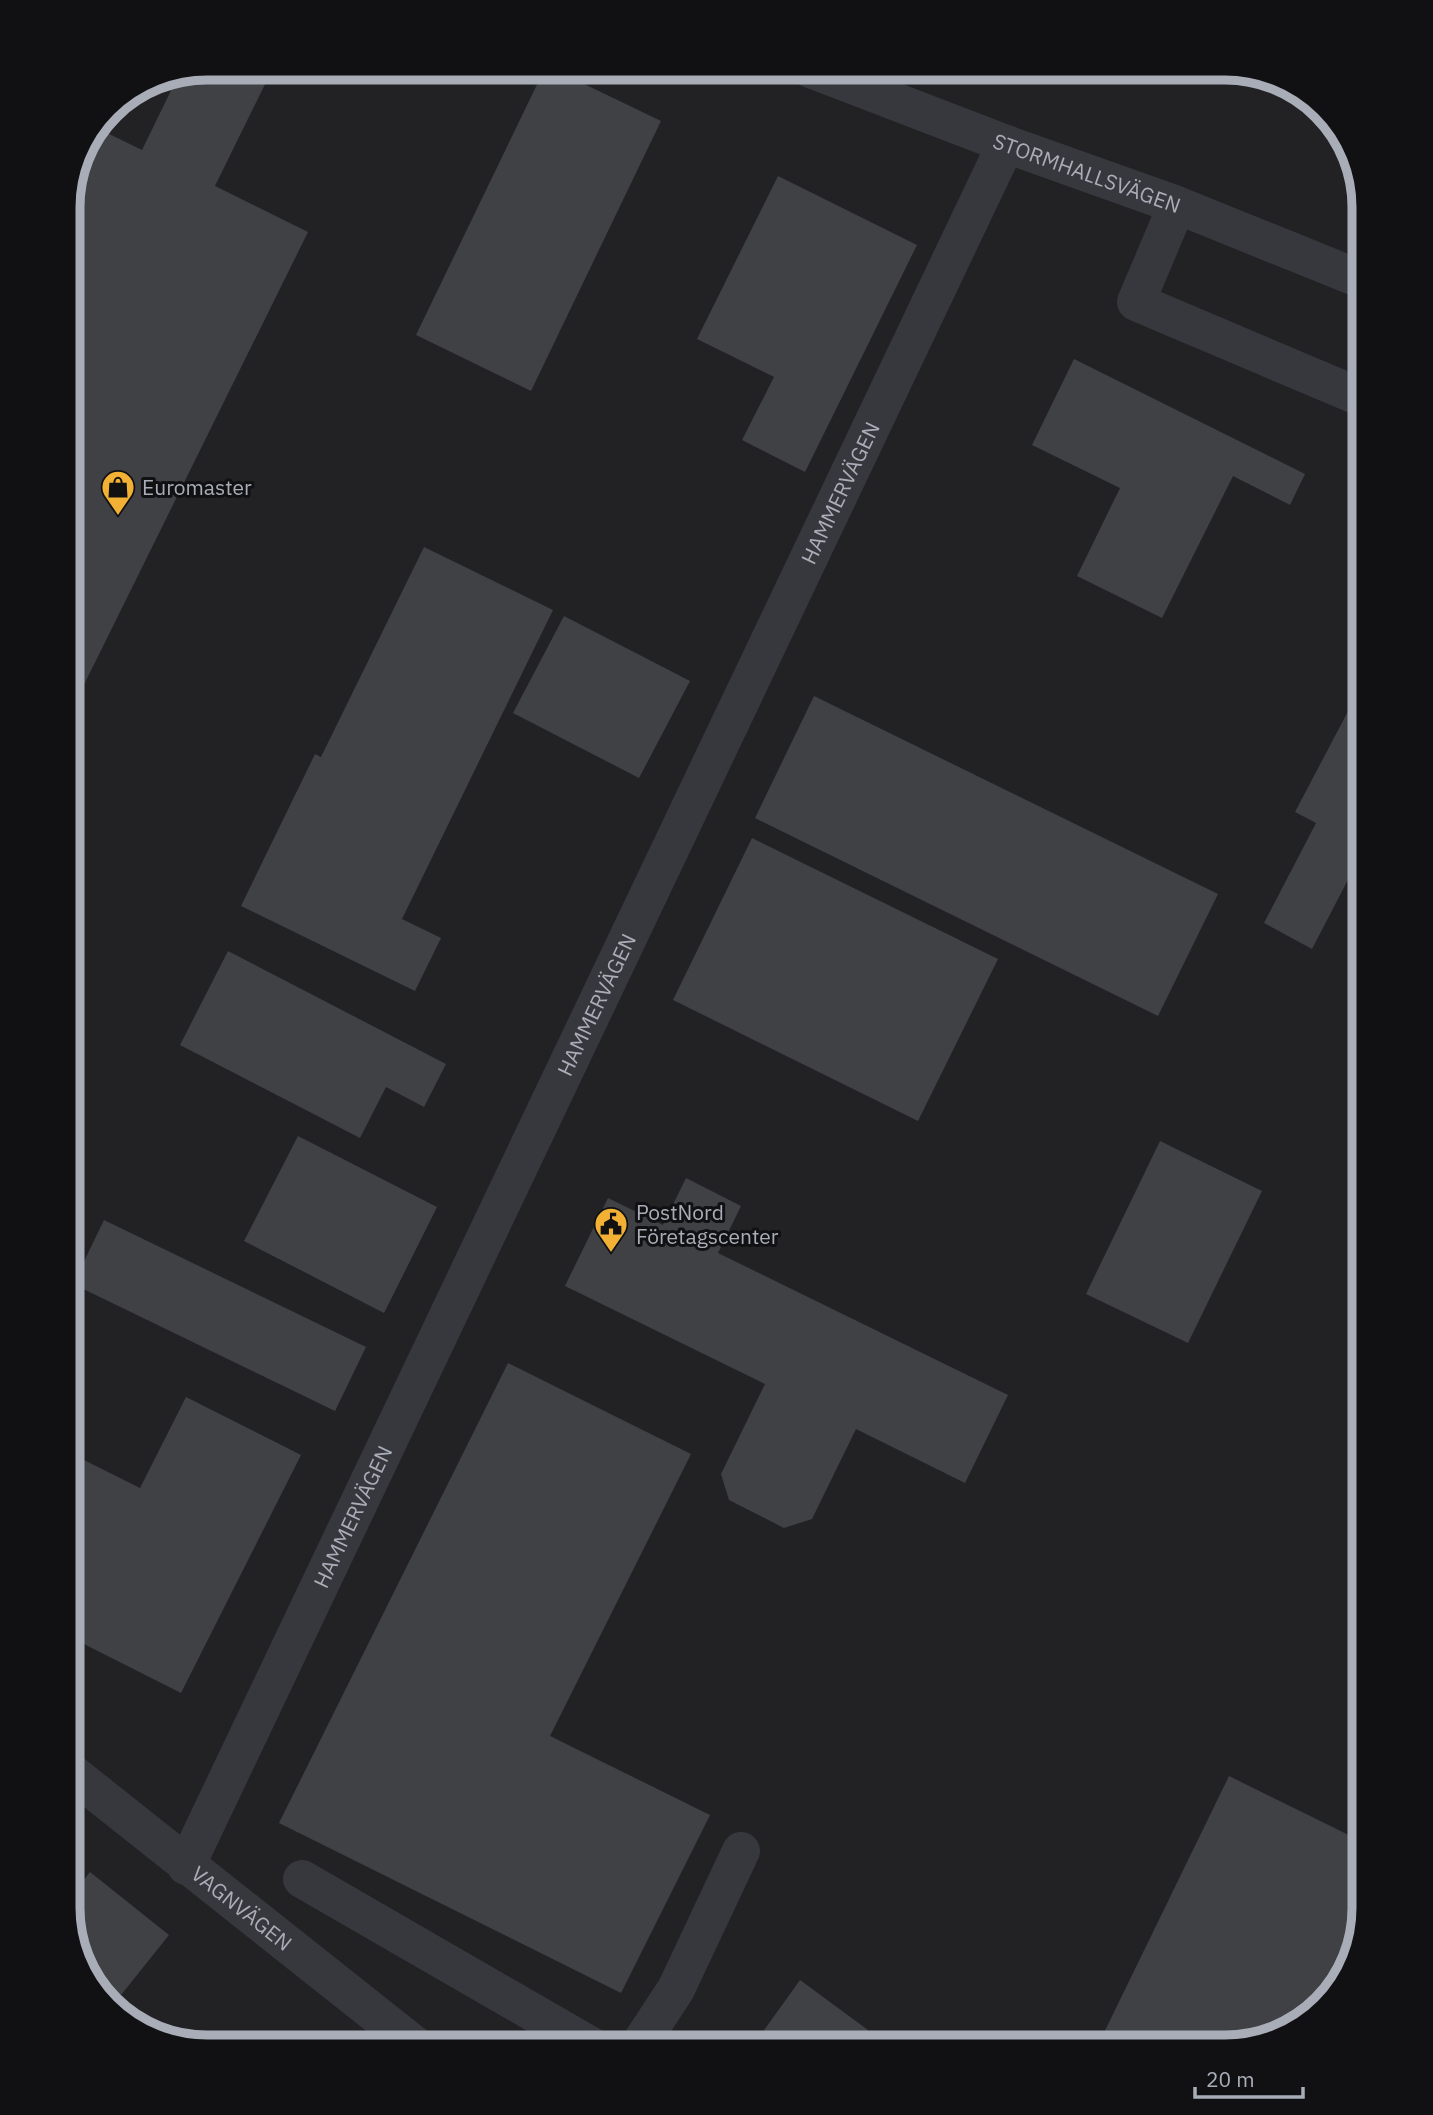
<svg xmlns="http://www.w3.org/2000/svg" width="1433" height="2115" viewBox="0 0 1433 2115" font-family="'IBM Plex Sans',sans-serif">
<rect width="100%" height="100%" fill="#161618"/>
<path fill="#222225" d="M208,68L1234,69L1302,92L1346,138L1365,208V1908L1346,1977L1295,2028L1226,2047L199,2046L131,2023L87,1977L68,1907L69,199L79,154L109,109L155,79Z"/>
<g fill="#404145">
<path d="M208,68H273L215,186L308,232L68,717L69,316L73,306L69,304V199L79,154L97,128L142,150L179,74Z"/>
<path d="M545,68H551L661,121L531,391L416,335Z"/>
<path d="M778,176L917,245L805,472L742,440L774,377L697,339Z"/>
<path d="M1074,359L1305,474L1290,505L1233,476L1162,618L1077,576L1120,488L1032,445Z"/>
<path d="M424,547L553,610L402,919L441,938L415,991L241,906L315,754L321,757Z"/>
<path d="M564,616L690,681L639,778L513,713Z"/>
<path d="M1365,640V672L1352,665Z"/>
<path d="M1365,679V847L1312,949L1264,923L1316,823L1295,812Z"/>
<path d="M814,696L1218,894L1158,1016L755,818Z"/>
<path d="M752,838L998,959L918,1121L673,1000Z"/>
<path d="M228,951L446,1064L424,1107L386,1087L360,1138L180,1045Z"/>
<path d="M298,1136L437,1207L384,1313L244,1241Z"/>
<path d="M1160,1141L1262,1191L1188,1343L1086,1294Z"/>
<path d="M686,1178L741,1206L718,1253L1008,1395L965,1483L856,1429L812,1519L784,1528L729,1500L721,1474L765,1384L565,1286L608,1198L663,1225Z"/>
<path d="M104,1220L366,1347L335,1411L73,1284Z"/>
<path d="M508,1363L691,1454L550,1736L710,1815L621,1993L279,1823Z"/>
<path d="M186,1397L301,1455L181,1693L68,1636V1460L72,1454L140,1488Z"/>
<path d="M1229,1776L1365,1843V1908L1346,1977L1295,2028L1226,2047H1097Z"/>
<path d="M90,1872L169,1935L113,2005L87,1977L68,1907V1900Z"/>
<path d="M800,1980L868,2030L856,2047H752Z"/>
<path d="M243,2036L256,2046H235Z"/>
</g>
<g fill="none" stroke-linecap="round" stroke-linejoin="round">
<g stroke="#37383d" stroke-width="38">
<path id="s1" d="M808,68L1006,144L1177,205L1365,281"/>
<path d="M1177,205L1136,302L1365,399"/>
<path id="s2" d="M68,1770L417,2047"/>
<path id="s3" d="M186,1866L1006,144"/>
<path d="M302,1879L593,2047"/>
<path d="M638,2047L676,1989L741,1851"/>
</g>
</g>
<defs>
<symbol id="shop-pin" viewBox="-11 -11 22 30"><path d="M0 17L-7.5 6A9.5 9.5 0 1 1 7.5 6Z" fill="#f2b134" stroke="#111113"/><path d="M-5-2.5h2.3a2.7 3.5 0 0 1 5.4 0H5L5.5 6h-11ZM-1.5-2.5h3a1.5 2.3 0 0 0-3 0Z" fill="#111"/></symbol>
<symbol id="civic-pin" viewBox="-11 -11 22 30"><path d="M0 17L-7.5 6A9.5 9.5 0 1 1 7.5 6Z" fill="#f2b134" stroke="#111113"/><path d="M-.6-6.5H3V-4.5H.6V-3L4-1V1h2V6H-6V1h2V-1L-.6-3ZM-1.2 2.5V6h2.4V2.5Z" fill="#111"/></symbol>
</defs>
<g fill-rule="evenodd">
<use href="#shop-pin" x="99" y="468" width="38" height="52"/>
<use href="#civic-pin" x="592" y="1205" width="38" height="52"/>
</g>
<g text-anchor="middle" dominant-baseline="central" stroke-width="6" stroke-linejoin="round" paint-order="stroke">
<g font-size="21" fill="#a8adb8" stroke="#111113">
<text stroke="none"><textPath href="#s1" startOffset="298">STORMHALLSVÄGEN</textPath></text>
<text stroke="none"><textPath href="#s3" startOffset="1521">HAMMERVÄGEN</textPath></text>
<text stroke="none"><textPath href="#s3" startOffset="954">HAMMERVÄGEN</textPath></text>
<text stroke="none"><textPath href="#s3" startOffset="387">HAMMERVÄGEN</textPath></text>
<text stroke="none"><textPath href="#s2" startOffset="222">VAGNVÄGEN</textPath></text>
</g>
<g font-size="21" fill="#a8adb8" stroke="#111113" text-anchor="start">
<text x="142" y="487">Euromaster</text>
<text x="636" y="1212">PostNord<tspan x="636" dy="24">Företagscenter</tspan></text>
</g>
</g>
<path d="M0 0H1433V2115H0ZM207 80H1225A127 127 0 0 1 1352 207V1908A127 127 0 0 1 1225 2035H207A127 127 0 0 1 80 1908V207A127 127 0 0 1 207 80Z" fill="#111113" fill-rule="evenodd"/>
<path fill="none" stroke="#a8adb8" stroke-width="9" d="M207 80H1225A127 127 0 0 1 1352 207V1908A127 127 0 0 1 1225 2035H207A127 127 0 0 1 80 1908V207A127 127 0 0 1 207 80Z"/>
<path d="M1195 2087v10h108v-10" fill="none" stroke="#a8adb8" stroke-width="3.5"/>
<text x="1206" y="2087" font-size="21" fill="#a8adb8" stroke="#111113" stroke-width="5" paint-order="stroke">20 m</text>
</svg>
